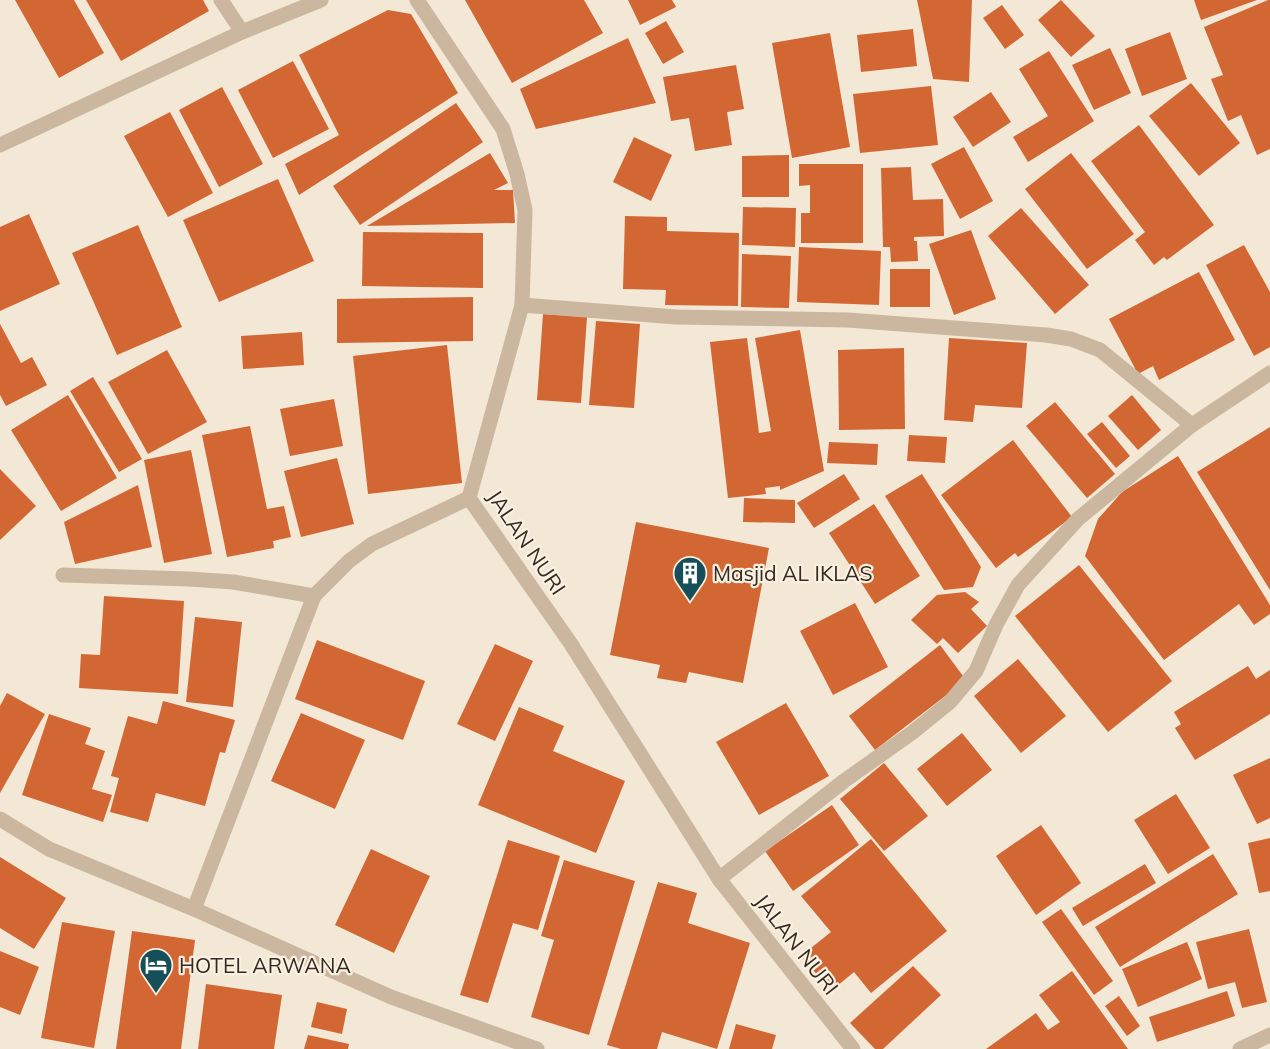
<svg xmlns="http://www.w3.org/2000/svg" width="1270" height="1049" viewBox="0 0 1270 1049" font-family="Mulish,sans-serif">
<rect width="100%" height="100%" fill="#f3e7d5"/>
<g fill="#d26734">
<path d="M15,0H74L104,53L59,78Z"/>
<path d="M86,0H203L209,11L121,61Z"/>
<path d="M465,0H584L603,33L512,83Z"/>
<path d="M628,0H672L676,7L640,25Z"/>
<path d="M917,0H972L969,82L933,79Z"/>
<path d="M1061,0L1095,36L1071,57L1038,20Z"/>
<path d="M1194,0H1257L1201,20Z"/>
<path d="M1268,0H1270V149L1257,155L1241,115L1228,121L1211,79L1223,75L1204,27Z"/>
<path d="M1002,5L1024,35L1005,49L983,18Z"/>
<path d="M388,10L411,14L458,93L299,195L285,164L339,135L299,55Z"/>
<path d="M666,21L684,52L663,64L645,33Z"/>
<path d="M913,29L917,66L861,72L857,35Z"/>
<path d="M1170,32L1187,79L1142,96L1125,49Z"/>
<path d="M830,33L850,147L792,158L772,43Z"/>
<path d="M628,38L656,103L536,129L520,89Z"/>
<path d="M1110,48L1131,93L1094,110L1072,65Z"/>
<path d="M1049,51L1094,121L1028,162L1013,137L1048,116L1019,69Z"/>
<path d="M293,61L329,129L273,158L238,90Z"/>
<path d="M736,65L744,109L727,112L732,145L695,151L689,118L671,121L663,77Z"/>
<path d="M1191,83L1240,143L1199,176L1149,116Z"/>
<path d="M931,86L938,145L860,153L853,94Z"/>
<path d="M222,87L263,164L219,187L179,110Z"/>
<path d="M991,92L1011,122L973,147L953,117Z"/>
<path d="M456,103L483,142L360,225L333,186Z"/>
<path d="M170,112L213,193L168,217L124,136Z"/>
<path d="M1139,125L1214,225L1167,260L1164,257L1154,265L1135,240L1145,232L1091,161Z"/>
<path d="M634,137L672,155L651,201L613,182Z"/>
<path d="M964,147L993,201L960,219L931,164Z"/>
<path d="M490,153L508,183L494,190H513L515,223L367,226Z"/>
<path d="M1071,153L1134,234L1087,269L1025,189Z"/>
<path d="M789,155V197H742V156Z"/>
<path d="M799,164H863V243H801V213H810V185L799,186Z"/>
<path d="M911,167L913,200L943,199L944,236L914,237V241H917L918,261L891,262L890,247H883L881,168Z"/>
<path d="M278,179L314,261L219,302L183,220Z"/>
<path d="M743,207L796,208L795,247L742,245Z"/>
<path d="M1021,208L1089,285L1055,314L988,236Z"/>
<path d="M29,214L60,284L0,311V227Z"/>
<path d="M625,216L667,217V231L739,233L738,306L665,305L666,290L623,289Z"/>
<path d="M138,225L182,327L117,355L72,253Z"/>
<path d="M971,230L996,299L954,315L929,244Z"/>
<path d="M363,232L483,233V288L362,286Z"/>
<path d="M1244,245L1270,292V347L1254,356L1206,265Z"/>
<path d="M799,247L881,251L879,305L797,302Z"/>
<path d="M742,254L791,256L789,308L741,307Z"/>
<rect x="890" y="269" width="40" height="38"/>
<path d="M1199,272L1235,340L1159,380L1153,366L1138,374L1109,319Z"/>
<path d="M473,297V341L337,343V299Z"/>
<path d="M543,314L587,317L581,403L537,400Z"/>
<path d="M596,321L640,324L634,408L589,405Z"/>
<path d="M0,324L21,363L32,357L47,385L6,406L0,395Z"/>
<path d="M800,330L824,471L780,490V486L765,488L766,494L728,498L710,342L747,338L759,433L771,431L755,338Z"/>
<path d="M302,332L304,365L243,369L241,336Z"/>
<path d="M949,338L1027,343L1022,408L975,405L973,422L944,420Z"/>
<path d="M447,345L462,483L368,494L353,356Z"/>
<path d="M904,348L905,429L839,430L838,350Z"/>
<path d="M167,350L207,422L148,454L108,382Z"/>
<path d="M93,377L142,459L119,472L70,391Z"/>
<path d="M68,395L117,478L61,511L11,430Z"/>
<path d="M1132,395L1161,430L1138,450L1108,416Z"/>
<path d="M334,399L343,446L290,456L280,409Z"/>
<path d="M1055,402L1115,474L1087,498L1026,426Z"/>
<path d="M1102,422L1130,456L1116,468L1087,434Z"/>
<path d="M250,426L267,509L284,506L291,537L273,541L274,548L227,557L202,435Z"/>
<path d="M1270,427V590L1197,472Z"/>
<path d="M909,435L947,437L945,463L907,461Z"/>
<path d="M1013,440L1072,517L1018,557L1015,553L996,568L941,495Z"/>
<path d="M829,442L878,444L877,465L827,463Z"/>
<path d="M191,450L212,554L164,563L144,460Z"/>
<path d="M1178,456L1270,605V614L1254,625L1239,604L1164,660L1085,556L1098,519L1122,492Z"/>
<path d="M337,458L354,524L301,537L284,471Z"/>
<path d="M0,469L36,506L0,540Z"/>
<path d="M844,474L860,499L814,528L797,503Z"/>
<path d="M922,474L981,567L973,587L944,590L885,496Z"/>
<path d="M138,485L152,547L75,564L64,522Z"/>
<path d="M744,498L795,500V523L743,522Z"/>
<path d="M874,504L920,576L875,604L829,533Z"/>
<path d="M636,522L769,548L743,683L689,672L686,683L657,678L660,665L610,655Z"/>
<path d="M1079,565L1172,681L1108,732L1015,616Z"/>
<path d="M965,592L979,602L971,609L987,626L958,653L943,638L937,644L911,620L937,595Z"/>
<path d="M104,596L184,601L178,694L79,688L81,654L100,655Z"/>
<path d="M855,603L888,667L833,695L800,631Z"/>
<path d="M195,617L242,622L233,707L186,702Z"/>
<path d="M317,640L425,681L403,740L295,699Z"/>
<path d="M495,644L533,661L495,741L457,724Z"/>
<path d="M940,645L966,680L875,750L849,716Z"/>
<path d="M1018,659L1066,716L1021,753L974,696Z"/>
<path d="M1248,666L1256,679L1270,670V714L1195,760L1175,728L1181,724L1174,712Z"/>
<path d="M7,693L45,714L0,793V706Z"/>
<path d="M163,701L235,720L225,753L220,752L205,806L156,793L148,822L110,812L119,778L111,776L128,716L157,724Z"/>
<path d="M786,703L829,776L759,815L716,742Z"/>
<path d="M519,707L564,726L553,751L625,781L596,853L478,805Z"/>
<path d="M301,713L365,740L335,809L271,781Z"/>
<path d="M49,714L91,728L85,744L105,751L92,789L112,795L103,822L22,795Z"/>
<path d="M962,733L992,770L947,806L917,769Z"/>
<path d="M1270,758V818L1257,824L1233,775Z"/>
<path d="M884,763L928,816L884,851L840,799Z"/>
<path d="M1176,794L1210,848L1168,874L1134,820Z"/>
<path d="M832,805L859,845L793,891L765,851Z"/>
<path d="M1041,825L1081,883L1036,915L996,856Z"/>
<path d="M1270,838V891L1259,893L1248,843Z"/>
<path d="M871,839L947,931L871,993L854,972L831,991L801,956L831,932L801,896Z"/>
<path d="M508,840L560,856L538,930L513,923L488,1003L460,995Z"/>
<path d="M371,849L430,876L394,953L335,925Z"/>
<path d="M1213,854L1238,894L1120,967L1095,927Z"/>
<path d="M0,857L66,898L34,949L0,928Z"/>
<path d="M564,860L635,881L589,1035L531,1017L554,940L541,936Z"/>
<path d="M1145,864L1156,883L1083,926L1072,908Z"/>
<path d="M658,882L697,893L688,923L750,943L717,1049L662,1032L657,1049H621L607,1045Z"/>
<path d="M1061,909L1113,981L1094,995L1042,922Z"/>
<path d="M62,922L115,931L94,1048L41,1038Z"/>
<path d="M1249,929L1267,1002L1242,1008L1235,982L1208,989L1196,942Z"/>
<path d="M132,931L195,940L181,1049H116Z"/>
<path d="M1187,942L1202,979L1138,1007L1122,969Z"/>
<path d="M0,951L39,967L20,1015L0,1007Z"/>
<path d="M913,966L941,995L883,1049H875L850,1023Z"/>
<path d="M1072,971L1128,1049H986L1036,1013L1048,1030L1060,1022L1039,995Z"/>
<path d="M206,984L282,995L274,1049H198Z"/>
<path d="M1227,991L1235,1016L1157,1042L1149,1017Z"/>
<path d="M1119,996L1140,1026L1127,1036L1105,1006Z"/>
<path d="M317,1002L347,1009L342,1034L311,1027Z"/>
<path d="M736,1024L776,1035L772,1049H729Z"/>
<path d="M308,1035L349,1044L348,1049H304Z"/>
</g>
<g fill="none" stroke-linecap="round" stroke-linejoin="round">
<g stroke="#cbb7a0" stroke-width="15">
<path d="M221,0L242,32"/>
<path d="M417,0L503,129L517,174L525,210L522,305L469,498L571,644L719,879L853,1049"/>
<path d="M0,145L242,32L321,0"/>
<path d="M522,305L676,317L848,320L1046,335L1071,339L1100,350L1192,425L1270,373"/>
<path d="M63,575L189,579L233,582L314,596"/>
<path d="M0,819L49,849L194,909L391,997L537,1049"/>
<path d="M719,879L844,781L913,732L950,702L976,671L996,625L1018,585L1078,519L1192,425"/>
<path d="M194,909L314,596L349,561L372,544L469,498"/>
<path d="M1240,1049L1270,1035"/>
</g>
</g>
<defs>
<symbol id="building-pin" viewBox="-11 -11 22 30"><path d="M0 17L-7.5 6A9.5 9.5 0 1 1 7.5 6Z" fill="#164f59" stroke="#fbf1e1"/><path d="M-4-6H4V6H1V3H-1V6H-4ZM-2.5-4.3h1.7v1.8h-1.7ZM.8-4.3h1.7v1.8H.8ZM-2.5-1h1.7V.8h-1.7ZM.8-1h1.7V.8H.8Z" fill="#fff"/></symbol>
<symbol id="hotel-pin" viewBox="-11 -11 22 30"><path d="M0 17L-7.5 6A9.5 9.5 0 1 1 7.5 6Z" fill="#164f59" stroke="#fbf1e1"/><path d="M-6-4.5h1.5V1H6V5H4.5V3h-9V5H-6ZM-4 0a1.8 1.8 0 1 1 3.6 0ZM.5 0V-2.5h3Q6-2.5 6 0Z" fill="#fff"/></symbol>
</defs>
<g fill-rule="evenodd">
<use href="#building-pin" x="671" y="554" width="38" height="52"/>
<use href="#hotel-pin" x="137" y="946" width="38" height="52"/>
</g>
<g text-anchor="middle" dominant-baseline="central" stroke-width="4.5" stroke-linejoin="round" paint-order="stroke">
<g font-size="21" fill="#342a24" stroke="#fbf1e1">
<text transform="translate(527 542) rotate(56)">JALAN NURI</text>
<text transform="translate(797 944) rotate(52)">JALAN NURI</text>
</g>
<g font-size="21" fill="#342a24" stroke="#fbf1e1" text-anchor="start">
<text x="713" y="573">Masjid AL IKLAS</text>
<text x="179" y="965">HOTEL ARWANA</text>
</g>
</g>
</svg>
